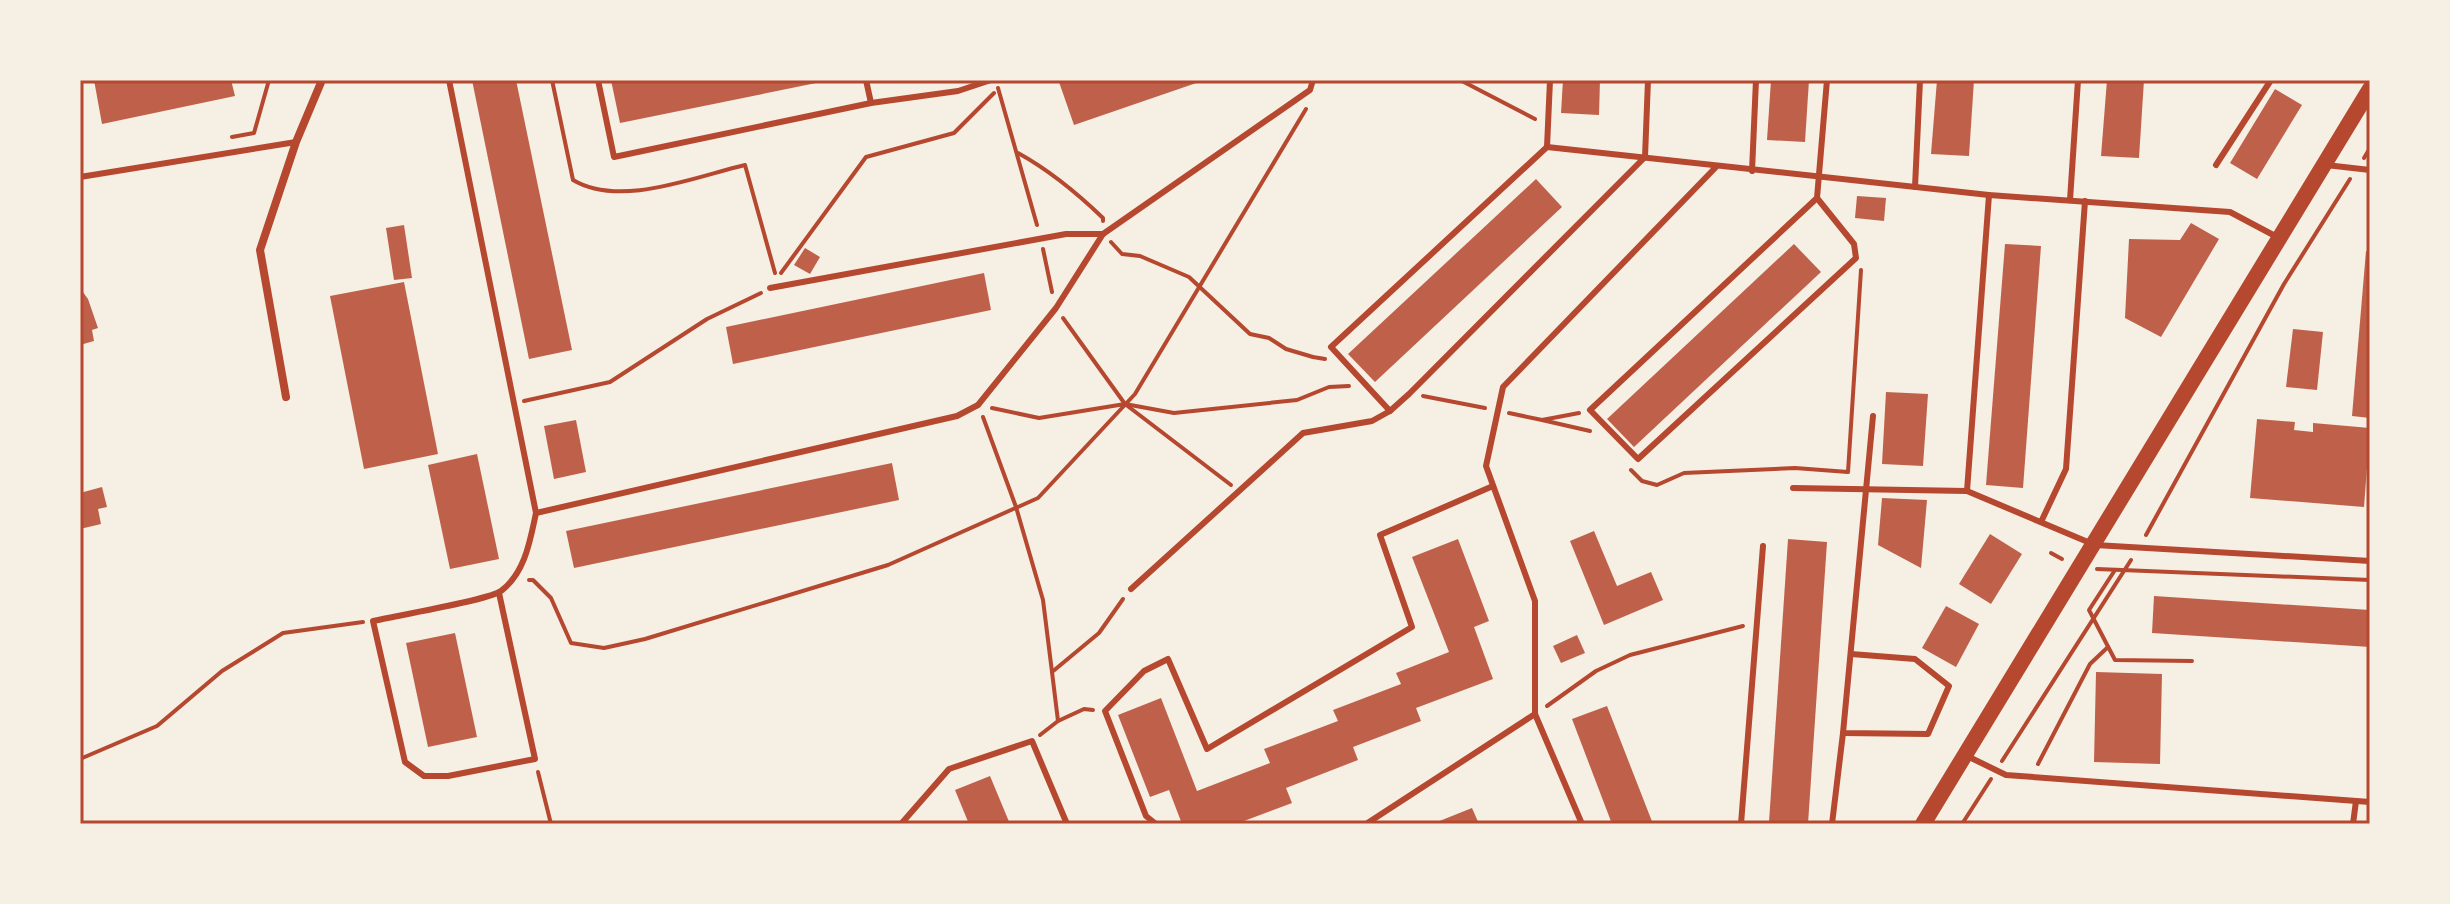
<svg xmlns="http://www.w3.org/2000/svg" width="2450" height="904" viewBox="0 0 2450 904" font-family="Ubuntu,sans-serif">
<rect width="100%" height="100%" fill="#f6efe4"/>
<g fill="#bf614a">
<path d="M94,80H126V83L142,80H231L235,96L102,124Z"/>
<path d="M472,80H516L572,350L529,359Z"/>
<path d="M611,80H826V81L620,123Z"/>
<path d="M1064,80H1205L1074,125L1059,82Z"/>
<path d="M1563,80H1600L1599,115L1561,113Z"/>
<path d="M1771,80H1809L1805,142L1767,140Z"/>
<path d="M1937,80H1974L1969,156L1931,154Z"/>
<path d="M2107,80H2144L2139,158L2101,156Z"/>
<path d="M2275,89L2302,105L2257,179L2230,163Z"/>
<path d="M1536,179L1562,207L1375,382L1348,354Z"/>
<path d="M1857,196L1886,198L1884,221L1855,218Z"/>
<path d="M2191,223L2219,239L2161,337L2125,318L2129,239L2180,240Z"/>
<path d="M404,225L412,278L394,280L386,228Z"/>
<path d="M1794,244L1821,272L1634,447L1607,419Z"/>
<path d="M2005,244L2041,246L2023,488L1986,485Z"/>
<path d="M805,248L820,257L810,274L794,265Z"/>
<path d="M2366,251H2370V418L2352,416Z"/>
<path d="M984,273L991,310L733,364L726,327Z"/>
<path d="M404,282L438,454L364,469L330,296Z"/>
<path d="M80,288L88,299L98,328L92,330L94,341L80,345Z"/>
<path d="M2293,329L2323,332L2317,390L2286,387Z"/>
<path d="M1886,392L1928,394L1923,466L1882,464Z"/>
<path d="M2257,419L2295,422L2294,430L2313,432V423L2370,428L2364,507L2250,498Z"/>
<path d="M576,420L586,472L554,479L544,426Z"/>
<path d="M477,454L499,559L450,569L428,465Z"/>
<path d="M892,463L899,500L574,568L566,531Z"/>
<path d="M102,487L107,507L98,509L101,524L80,529V493Z"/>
<path d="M1882,498L1927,500L1921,568L1878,545Z"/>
<path d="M1594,531L1617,586L1651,572L1663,600L1604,625L1570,541Z"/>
<path d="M1990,534L2022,554L1991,604L1959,584Z"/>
<path d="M1458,539L1489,621L1474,627L1493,679L1416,708L1421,721L1353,747L1358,760L1286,788L1292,803L1236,824H1182L1169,790L1150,797L1118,715L1161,698L1197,791L1270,763L1264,749L1338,721L1333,710L1401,684L1396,673L1449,652L1412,557Z"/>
<path d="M1788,539L1827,542L1808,824L1769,822Z"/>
<path d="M2154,596L2370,610V647L2152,633Z"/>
<path d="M1946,606L1979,624L1956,667L1922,648Z"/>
<path d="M455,633L477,737L428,747L406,643Z"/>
<path d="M1577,635L1585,653L1561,663L1553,646Z"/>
<path d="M2096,672L2162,674L2160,764L2094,762Z"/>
<path d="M1607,706L1653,824H1612L1572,719Z"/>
<path d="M990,776L1010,824H969L955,790Z"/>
<path d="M1472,808L1479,824H1438L1437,822Z"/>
</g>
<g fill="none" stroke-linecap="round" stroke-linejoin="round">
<g stroke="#b5482f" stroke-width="4">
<path d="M552,80L573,180C620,208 694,177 745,165L775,273"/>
<path d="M1460,80L1535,119"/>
<path d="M998,88L1037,225"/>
<path d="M232,137L254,133L269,80"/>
<path d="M1018,153C1049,170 1077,193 1103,218V221"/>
<path d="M2364,158L2370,148"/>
<path d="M1111,242L1122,254L1140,256L1189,277L1250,334L1269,338L1286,349L1313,357L1325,359"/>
<path d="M1043,249L1052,292"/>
<path d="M781,273L866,157L954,133L994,93"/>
<path d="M1063,318L1125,404L1231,485"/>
<path d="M1423,396L1485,408"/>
<path d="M524,401L610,382L707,319L761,293"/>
<path d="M992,408L1039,418L1125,404L1174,413L1297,400L1329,387L1349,386"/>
<path d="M1509,413L1542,420L1579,413"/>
<path d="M983,417L1016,507L1043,600L1052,672"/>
<path d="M1542,420L1590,431"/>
<path d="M1631,470L1642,481L1657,485L1684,473L1795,468L1848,472L1861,270"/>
<path d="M2146,535L2284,284L2350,179"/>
<path d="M2051,553L2062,559"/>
<path d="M2097,569L2370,580"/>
<path d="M2115,570L2089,610L2115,660L2192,661"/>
<path d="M529,580H533L551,598L571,643L604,648L645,639L888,565L1038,498L1135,394L1306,109"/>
<path d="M1547,706L1596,671L1630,655L1743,626"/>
<path d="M1058,721L1084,709L1093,710"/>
<path d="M1040,735L1058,721L1052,672L1099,633L1123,599"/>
<path d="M80,759L157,726L222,671L283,633L363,622"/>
<path d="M2002,761L2131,560"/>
<path d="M2038,764L2090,664L2108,647"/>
<path d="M538,772L551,824"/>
<path d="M1962,824L1991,779"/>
</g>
<g stroke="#b5482f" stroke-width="6">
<path d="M449,80L536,513C530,541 525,573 501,591C489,600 395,616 373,621L405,762L424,776H448L535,759L499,593"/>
<path d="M598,80L614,157L871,103L958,91L991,80"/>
<path d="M866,80L871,103"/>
<path d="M1547,147L1550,80"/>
<path d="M2216,165L2271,80"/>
<path d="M2326,165L2370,170"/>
<path d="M1752,171L1756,80"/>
<path d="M80,177L296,142"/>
<path d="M1915,187L1920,80"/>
<path d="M1817,198L1590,410L1638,459L1856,258L1854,244L1817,198L1827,80"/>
<path d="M2070,200L2078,80"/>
<path d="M770,288L1066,234H1103"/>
<path d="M1390,411L1331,347L1547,147L1989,195L2230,212L2279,238"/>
<path d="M1793,488L1967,491L2095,545L2370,561"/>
<path d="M1967,491L1989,195"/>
<path d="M536,513L957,416L978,405L1056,308L1103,234L1310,90L1313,80"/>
<path d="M2041,522L2066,469L2085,201"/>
<path d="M1131,589L1303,433L1372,421L1390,411L1409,394L1645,157L1648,80"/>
<path d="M1851,654L1915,659L1949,686L1928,734L1843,733L1873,416"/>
<path d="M1535,714L1582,824"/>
<path d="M1967,756L2006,775L2370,802"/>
<path d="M901,824L949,769L1032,741L1067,824"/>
<path d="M1156,824L1146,816L1105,711L1144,671L1168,659L1207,749L1412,627L1380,535L1493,486"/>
<path d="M1366,824L1535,714V601L1486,466L1503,387L1716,167"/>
<path d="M1741,824L1763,546"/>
<path d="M1832,824L1843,733"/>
<path d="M2353,824L2356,801"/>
</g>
<path stroke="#b5482f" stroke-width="8" d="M286,397L260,250L296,142L322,80"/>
<path stroke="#b5482f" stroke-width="16" d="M1923,824L2370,89"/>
</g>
<rect width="2450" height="904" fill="none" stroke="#f6efe4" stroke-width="164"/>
<rect x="82" y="82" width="2286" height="740" fill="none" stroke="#b5482f" stroke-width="3"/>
</svg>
